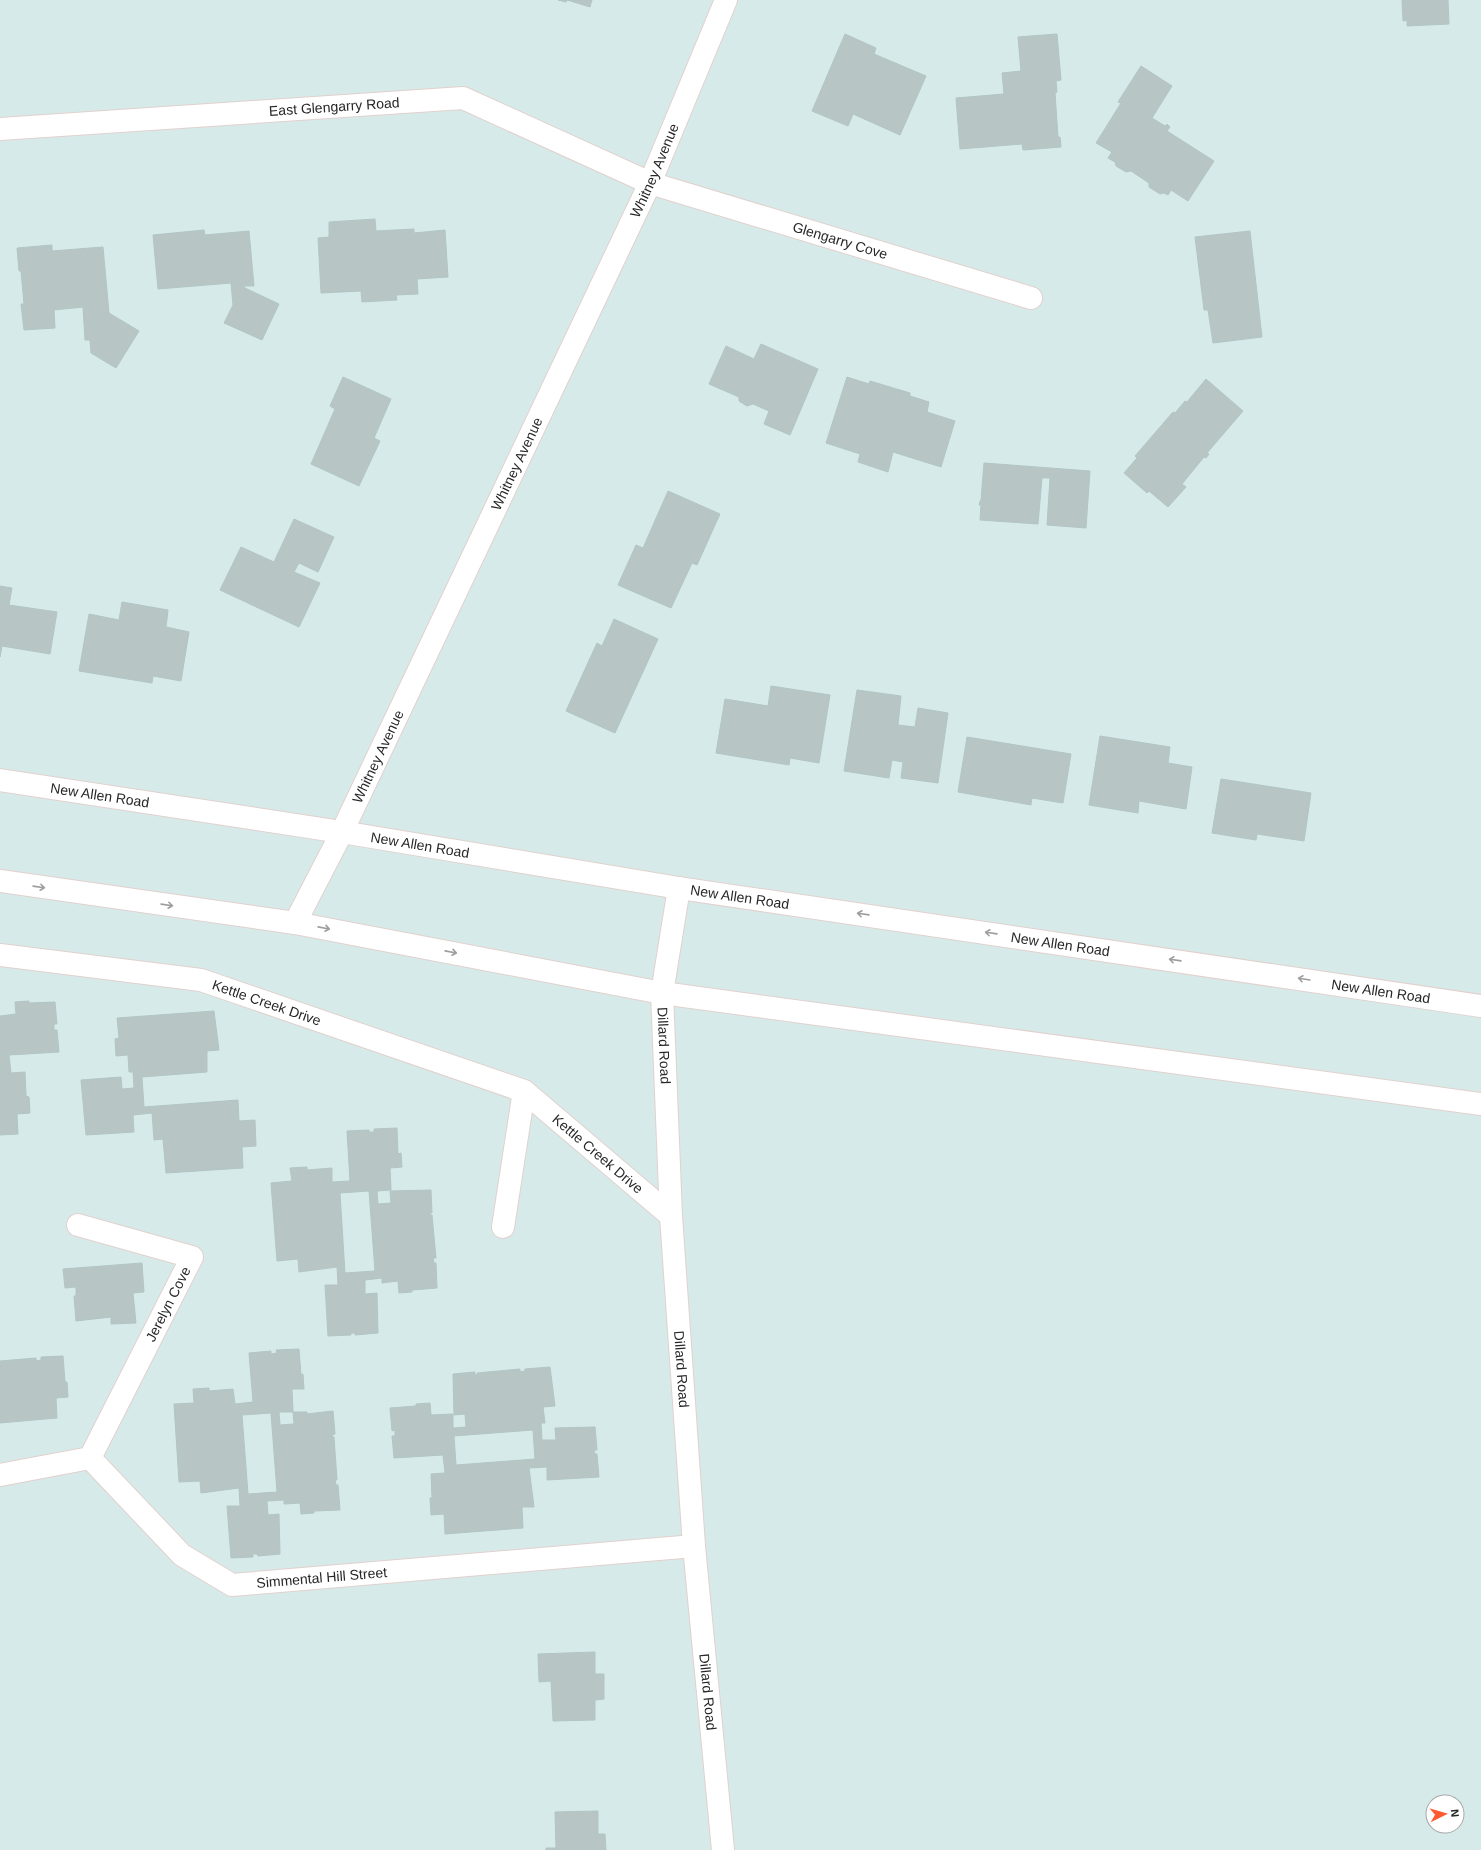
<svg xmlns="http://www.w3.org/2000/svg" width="1481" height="1850" viewBox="0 0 1481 1850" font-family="Helvetica,sans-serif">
<rect width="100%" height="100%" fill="#d7eaea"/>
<g fill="#b8c5c5" stroke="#b2c5c5" fill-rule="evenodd">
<path d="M558,0H592L590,7L567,0L566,2Z"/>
<path d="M1402,0H1448L1449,24L1407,26V20L1403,21Z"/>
<path d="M845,34L876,48L874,54L926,76L900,135L853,114L848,126L812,111Z"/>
<path d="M1057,34L1061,80L1056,81L1057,92L1055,93L1058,137H1060L1061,147L1023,150L1022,144L960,149L956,98L1004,94L1002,73L1021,71L1018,37Z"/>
<path d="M1141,66L1172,86L1152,118L1165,126L1167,124L1170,127L1167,131L1214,161L1188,201L1171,190L1168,195L1164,193L1160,194L1149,187V183L1131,171L1126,172L1116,166L1115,162L1108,158L1112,152L1096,143L1121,103L1118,102Z"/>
<path d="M375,219L376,231L414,229V233L445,230L448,277L417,279L418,294L396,295L397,300L362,302L361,291L321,293L318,238L329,237V222Z"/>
<path d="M204,230L205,235L249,231L254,286H244L245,288L279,304L262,340L224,323L233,305L231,283L158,289L153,235Z"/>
<path d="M1250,231L1262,337L1213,343L1208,310H1204L1195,237Z"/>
<path d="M52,245V251L103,247L109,313L139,331L116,368L91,353L90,340H85L83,307L54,310L55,328L24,330L21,304H24L21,271H19L17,248Z"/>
<path d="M761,344L818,369L790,435L764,424L769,411L753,404L747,406L739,401V397L709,384L726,346L754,359Z"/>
<path d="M343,377L391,399L374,438L380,441L359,486L311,464L335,409L330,406Z"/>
<path d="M847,377L869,384L870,381L910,393V396L929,402L927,412L955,421L941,467L893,452L888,472L858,462L860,454L826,443Z"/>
<path d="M1206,379L1243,411L1207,453L1209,454L1206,458L1204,457L1182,484L1186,487L1168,507L1149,491L1147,493L1124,473L1137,458L1135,456L1173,412L1175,413L1185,401L1187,402Z"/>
<path d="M984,463L1090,471L1086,528L1047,525L1050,478H1042L1038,524L980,520L981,505H979L980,501L981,500Z"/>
<path d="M668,491L720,514L697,565L692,563L671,608L618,585L636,545L643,548Z"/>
<path d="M294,519L334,537L318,572L299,563L294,572L320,583L299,627L220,590L241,547L274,562Z"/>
<path d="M0,586L12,588L9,605L57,612L50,654L2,646L0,657Z"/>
<path d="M122,602L168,610L166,627L189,632L181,681L153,676L152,683L79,671L89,614L119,620Z"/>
<path d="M614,619L658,639L615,733L566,711L597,643L602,646Z"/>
<path d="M771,686L830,695L819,763L790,758L789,765L716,753L725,699L768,706Z"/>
<path d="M857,690L901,696L898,725L915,727L918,708L948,713L938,783L901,778L903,762L892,760L889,778L844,771Z"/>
<path d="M1100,736L1170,747L1168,763L1192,767L1186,809L1139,801L1138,813L1089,805Z"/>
<path d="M967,737L1071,754L1063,803L1032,798L1031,805L958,792Z"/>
<path d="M1221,779L1311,793L1304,841L1257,834L1256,840L1212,833Z"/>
<path d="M29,1001V1003L55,1002L57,1024H54V1030H57L59,1052L9,1055L11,1073L25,1072L26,1096L29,1097L30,1113L17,1114L18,1134L0,1135V1016L16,1014L15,1002Z"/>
<path d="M214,1011L219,1050L207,1051V1072L142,1077L144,1107L238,1100L239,1121L255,1120L256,1146L242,1147L243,1168L166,1173L163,1139L154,1140L152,1113L133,1115L134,1132L86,1135L81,1080L121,1077L122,1089L134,1088L133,1072H129L128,1055L116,1056L115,1039L119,1038L117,1018Z"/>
<path d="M397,1128L398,1154L401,1153L402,1167L390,1168L391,1190L377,1191L378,1204L391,1203L390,1191L431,1190L432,1213H430V1215H432L436,1258H433L434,1263H436L437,1288L412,1290V1292L399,1293L398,1281L382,1283V1278L365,1280V1294L377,1293L378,1333L355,1335V1333H351V1335L328,1336L325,1285H338L337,1267L299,1272L298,1259L277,1261L271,1183L292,1181L290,1168L307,1167V1170L332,1168V1182L350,1181L347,1131L369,1130V1132H374V1129ZM369,1191L375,1271L345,1273L340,1193Z"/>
<path d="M142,1263L144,1292L133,1293L136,1323L111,1324V1317L76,1321L74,1296H76V1287L65,1288L63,1269Z"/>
<path d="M299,1349L301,1375L303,1374L304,1389H292L293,1412H279L280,1425L294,1424L293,1412H307V1414L333,1411L335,1434L332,1435L333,1437H334L337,1480H335L336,1485H338L340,1510L314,1511V1513L301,1514L300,1503L284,1504V1500L267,1501L268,1515L279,1514L280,1554L258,1556L257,1554H253V1557L231,1558L227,1506H240L239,1488L201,1493L200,1481L179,1482L174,1404L194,1403L193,1389L209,1388V1391L233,1389L235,1404L253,1402L249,1353L271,1351V1354L277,1353L276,1350ZM271,1413L277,1492L248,1494L242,1415Z"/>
<path d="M63,1356L65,1382H67L68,1397L56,1398L57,1418L0,1423V1361L36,1358V1361L41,1360V1357Z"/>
<path d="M550,1367L555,1406L543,1407L545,1423H541L542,1440H556L555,1428L595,1427L597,1450H594L595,1454H597L599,1477L547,1480V1467L529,1468L534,1507H522L523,1528L445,1534L444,1514L431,1515L430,1498H432L431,1474L445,1473L443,1455L394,1458L392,1436H395V1430L392,1431L390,1408L416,1406V1404L430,1403L431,1415L453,1414V1428L466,1427L465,1414L454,1415L453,1374L475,1372V1375L478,1374L477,1373L520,1369V1372L525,1371V1369ZM533,1430L535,1459L456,1465L454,1436Z"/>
<path d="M595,1652V1674H604V1699L595,1700V1720L553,1721L551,1681L539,1682L538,1654Z"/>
<path d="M598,1811V1834H605L606,1850H546V1848H556L555,1812Z"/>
</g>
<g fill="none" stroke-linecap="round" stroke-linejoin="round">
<defs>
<g id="street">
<path id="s1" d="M0,129L463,98L650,183L1031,298"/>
<path id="s2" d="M679,888L662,993L671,1216L694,1546L723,1850"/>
<path id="s3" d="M0,955L201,980L524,1091L671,1216"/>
<path d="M78,1225L192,1257L90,1458"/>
<path d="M503,1227L524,1091"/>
<path id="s4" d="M90,1458L182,1555L232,1585L694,1546"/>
<path d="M0,1475L90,1458"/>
</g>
<g id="secondary">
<path id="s5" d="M0,780L342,832L679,888L1481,1006"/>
<path d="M0,881L295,923L662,993L1481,1104"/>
<path id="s6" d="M295,923L342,832L650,183L726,0"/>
</g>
</defs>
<use href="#street" stroke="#e1d1cd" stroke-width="24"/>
<use href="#secondary" stroke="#e1d1cd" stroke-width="24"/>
<use href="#street" stroke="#fff" stroke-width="22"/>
<use href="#secondary" stroke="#fff" stroke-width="22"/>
</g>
<defs><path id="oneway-shaft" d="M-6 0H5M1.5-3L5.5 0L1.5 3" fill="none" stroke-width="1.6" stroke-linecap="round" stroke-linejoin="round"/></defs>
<g stroke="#9e9e9e">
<use href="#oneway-shaft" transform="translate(39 887) rotate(8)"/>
<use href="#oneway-shaft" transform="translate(167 905) rotate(8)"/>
<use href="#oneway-shaft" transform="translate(863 914) rotate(-172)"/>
<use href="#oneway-shaft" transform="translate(324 928) rotate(11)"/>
<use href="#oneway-shaft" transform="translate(991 933) rotate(-172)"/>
<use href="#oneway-shaft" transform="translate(451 952) rotate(11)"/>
<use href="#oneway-shaft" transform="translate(1175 960) rotate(-172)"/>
<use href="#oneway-shaft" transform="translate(1304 979) rotate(-171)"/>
</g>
<g text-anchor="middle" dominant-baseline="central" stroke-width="4" stroke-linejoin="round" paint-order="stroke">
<g font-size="14" fill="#272727" stroke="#fff">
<text stroke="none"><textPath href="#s1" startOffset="335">East Glengarry Road</textPath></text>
<text stroke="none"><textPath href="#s6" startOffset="834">Whitney Avenue</textPath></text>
<text stroke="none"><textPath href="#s1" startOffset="868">Glengarry Cove</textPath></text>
<text stroke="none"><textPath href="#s6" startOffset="510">Whitney Avenue</textPath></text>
<text stroke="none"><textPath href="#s6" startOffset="186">Whitney Avenue</textPath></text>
<text stroke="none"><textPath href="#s5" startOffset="101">New Allen Road</textPath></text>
<text stroke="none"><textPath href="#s5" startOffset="425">New Allen Road</textPath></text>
<text stroke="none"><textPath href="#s5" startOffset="749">New Allen Road</textPath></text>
<text stroke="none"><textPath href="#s5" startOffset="1073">New Allen Road</textPath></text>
<text stroke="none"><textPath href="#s5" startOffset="1397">New Allen Road</textPath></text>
<text stroke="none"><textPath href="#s3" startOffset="272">Kettle Creek Drive</textPath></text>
<text stroke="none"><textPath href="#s2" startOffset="159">Dillard Road</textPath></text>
<text stroke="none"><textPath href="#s3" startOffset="641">Kettle Creek Drive</textPath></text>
<text transform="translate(168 1304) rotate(-63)">Jerelyn Cove</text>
<text stroke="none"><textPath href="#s2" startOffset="483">Dillard Road</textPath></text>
<text stroke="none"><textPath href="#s4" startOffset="282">Simmental Hill Street</textPath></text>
<text stroke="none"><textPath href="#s2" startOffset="807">Dillard Road</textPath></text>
</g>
</g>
<g transform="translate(1445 1814) rotate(85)"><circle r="19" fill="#ffffff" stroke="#a9a9a9"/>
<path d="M0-3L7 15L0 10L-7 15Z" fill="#ff5a30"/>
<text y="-6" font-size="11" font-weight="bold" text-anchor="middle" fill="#272727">N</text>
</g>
</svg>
